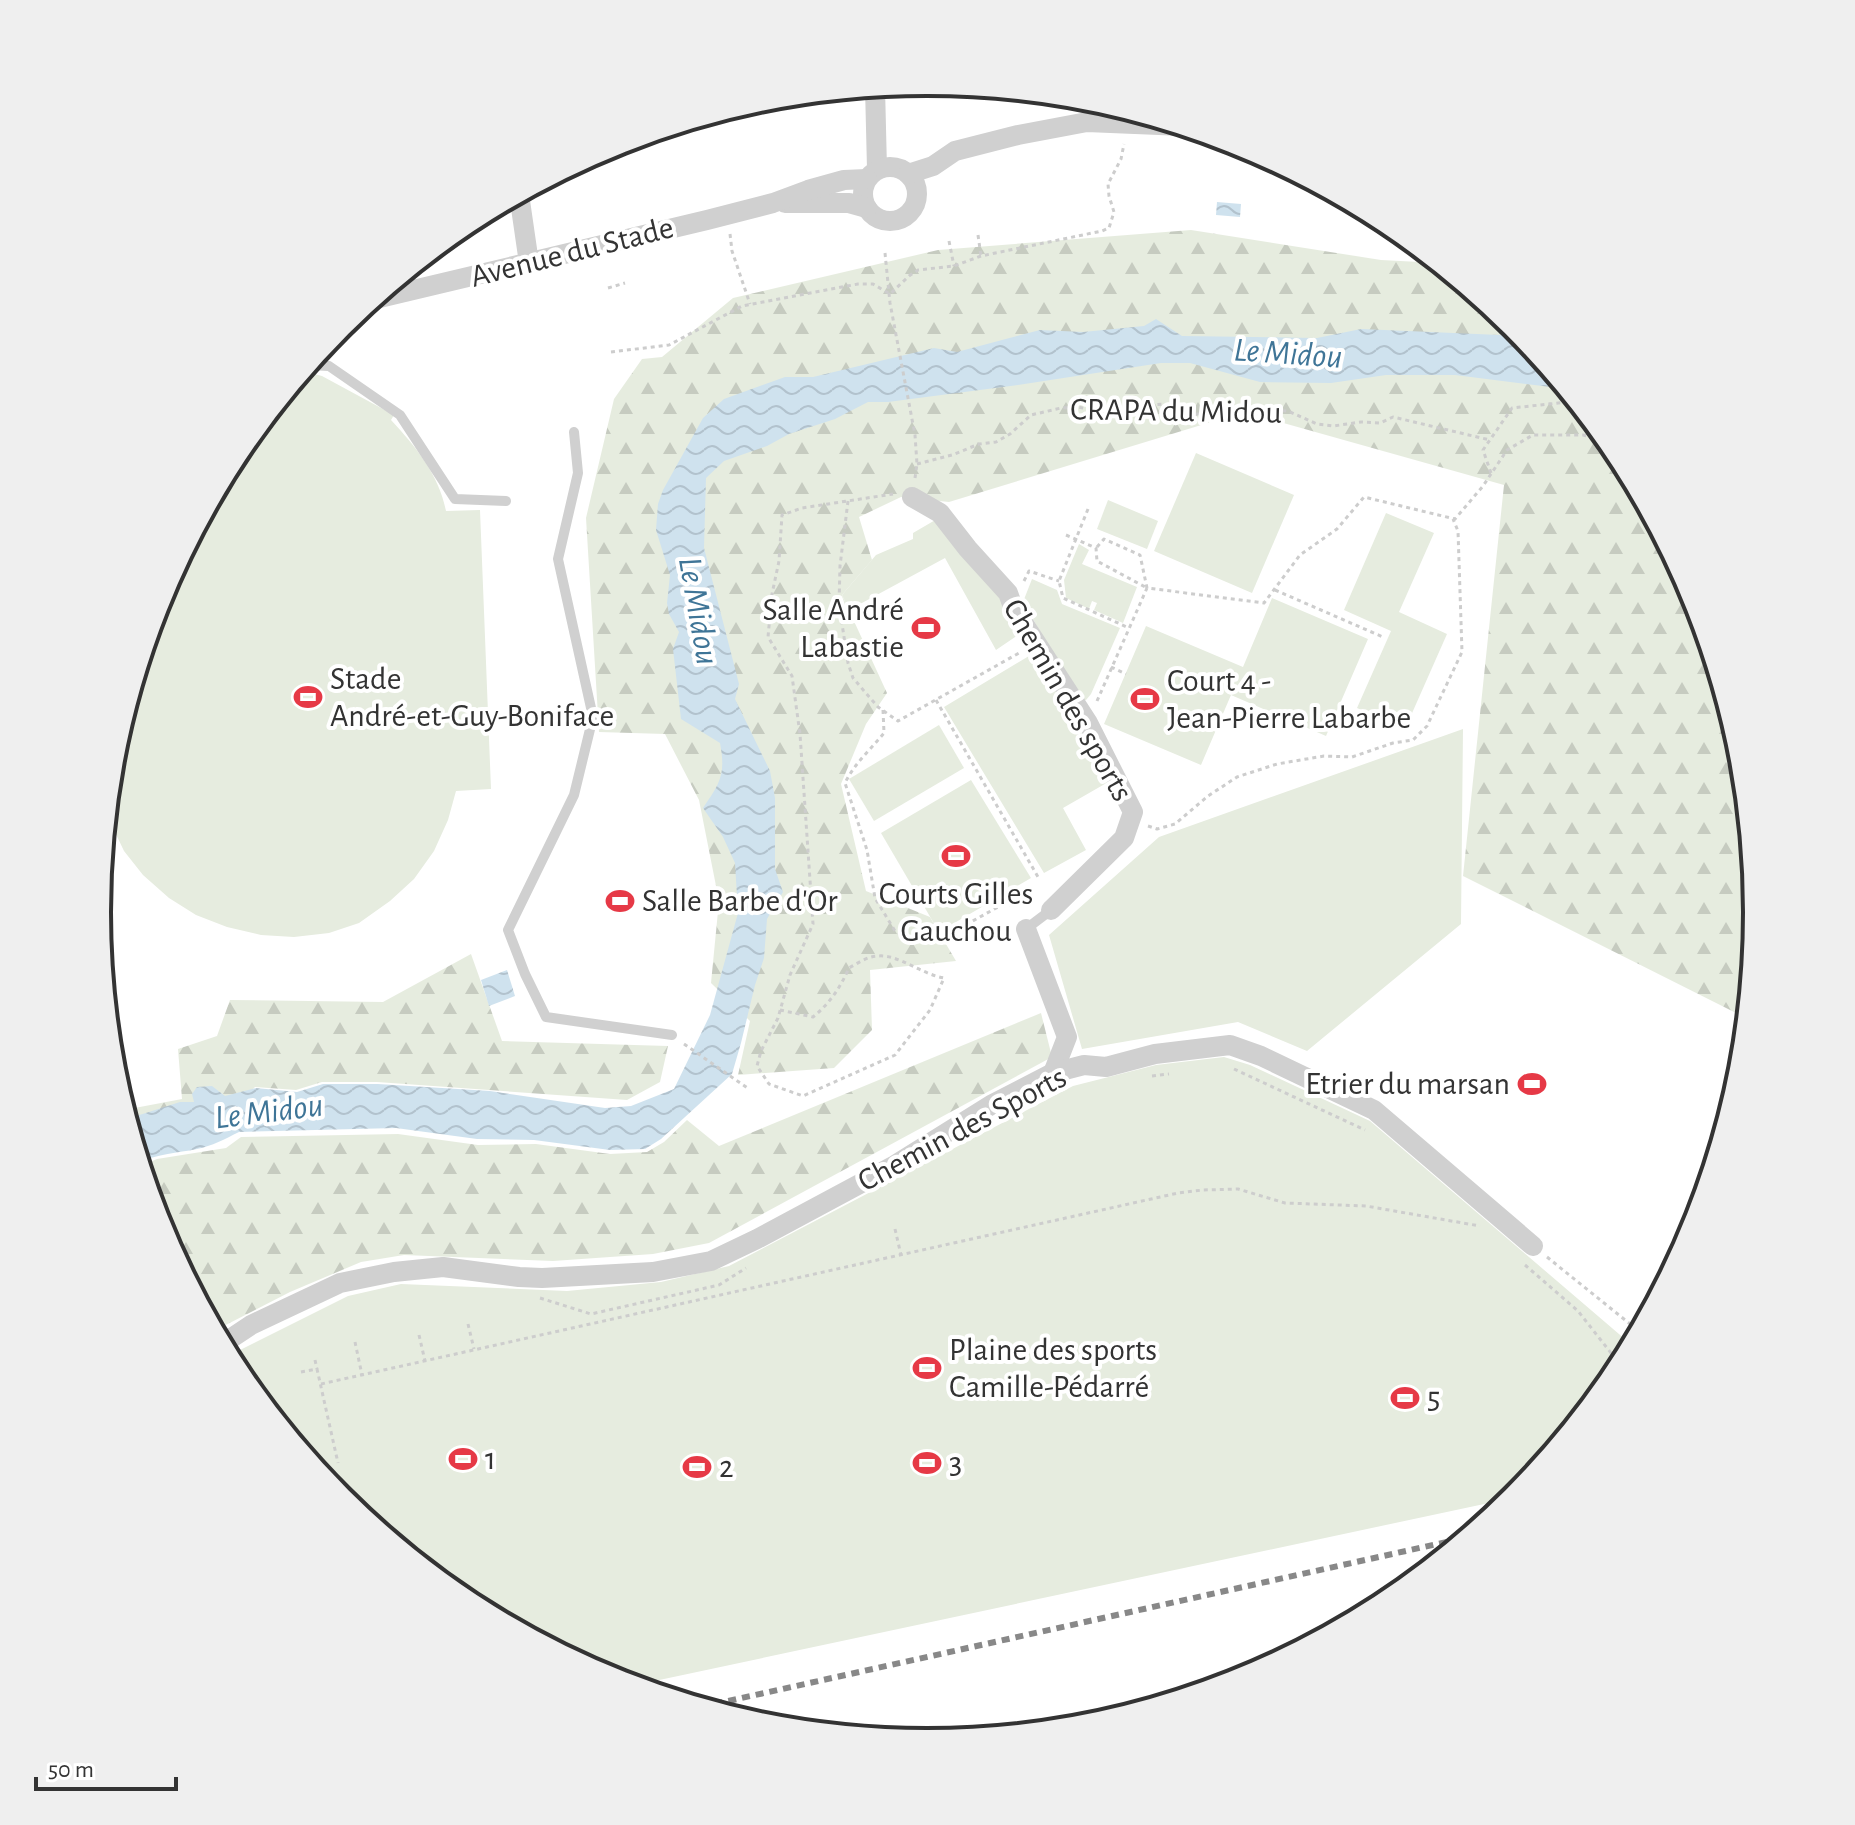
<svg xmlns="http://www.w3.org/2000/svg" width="1855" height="1825" viewBox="0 0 1855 1825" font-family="'Alegreya Sans',sans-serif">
<defs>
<pattern id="forest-firs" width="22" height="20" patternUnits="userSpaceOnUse" patternTransform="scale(2)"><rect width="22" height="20" fill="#e6ecdf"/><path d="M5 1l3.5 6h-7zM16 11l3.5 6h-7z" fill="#c6cbc0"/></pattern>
<pattern id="water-waves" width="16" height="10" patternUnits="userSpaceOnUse" patternTransform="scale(2)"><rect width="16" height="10" fill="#cfe2ee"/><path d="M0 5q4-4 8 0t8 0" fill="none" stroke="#b2c2cd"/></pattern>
</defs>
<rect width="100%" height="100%" fill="#fff"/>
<g fill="#e6ecdf">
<path d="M303,371L322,376L394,415L391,420C416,447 439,475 446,511L480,510L491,789L456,791L448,820L434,851L414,879L390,901L359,923L329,933L294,937L261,935L227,927L196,915L169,898L143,875L124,851L113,828L108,806L113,750L160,594L237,451Z"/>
<path d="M1196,453L1294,495L1252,593L1154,551Z"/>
<path d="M1108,500L1158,521L1147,549L1097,529Z"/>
<path d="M1386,513L1434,533L1399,612L1447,634L1405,729L1357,708L1391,631L1344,610Z"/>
<path d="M937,519L1003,599L1021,633L996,650L945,558L849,610L842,595L876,555L913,539V533Z"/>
<path d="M1079,544L1089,550L1082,564L1137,587L1123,623L1094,610L1097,603L1092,601L1089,609L1066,598L1064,580Z"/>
<path d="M1032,579L1057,590L1062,604L1120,628L1091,694L1086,700H1080L1023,602Z"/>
<path d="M1272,598L1368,639L1326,736L1231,695L1201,765L1104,724L1146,626L1243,667Z"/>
<path d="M1034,653L1110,781L1063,808L1086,850L1044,873L944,707Z"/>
<path d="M939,725L964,768L874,821L849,779Z"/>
<path d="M1463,729L1461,924L1307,1051L1238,1022L1082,1049L1049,935L1159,837Z"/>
<path d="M971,780L1031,878L939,932L881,833Z"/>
<path d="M1224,1057L1250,1065L1370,1121L1633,1346L1618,1374L1517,1497L631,1686L609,1680L466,1603L340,1499L237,1374L228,1356L348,1296L401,1284L567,1291L661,1282L729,1266L1073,1086L1156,1065Z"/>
</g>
<g fill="url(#forest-firs)">
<path d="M1191,230L1381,260L1439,263L1515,326L1618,451L1695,595L1742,751L1758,913L1746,1018L1463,876L1504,485L1244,412L949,502L901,497L859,517L872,560L842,595L887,693L866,724L841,784L866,891L930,917L956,961L870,970L872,1030L834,1068L738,1075L750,1021L711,983L719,901L699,800L665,734L599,732L586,518L614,399L642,359L662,357L733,298L938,250Z"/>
<path d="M471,954L502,1041L668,1046L660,1082L627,1100L377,1082H322L296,1090L255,1087L242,1100L132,1137L124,1110L182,1099L178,1049L217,1036L230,1000L383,1002Z"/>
<path d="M1041,1013L1052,1057L709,1243L653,1254L553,1261L404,1255L361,1262L290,1292L214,1331L160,1230L141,1166L157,1159L226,1148L241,1137L398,1134L478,1145L536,1144L610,1154L647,1152L664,1142L687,1120L719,1146Z"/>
</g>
<g fill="url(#water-waves)">
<path d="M1217,202L1241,204L1240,217L1216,215Z"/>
<path d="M1156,319L1182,336L1317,338L1361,329L1523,336L1567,389L1455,375H1386L1331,383L1260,382L1190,363H1161L1018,385L888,402H868L835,419L789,434L767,446L724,461L706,478L704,548L739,684L735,699L770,771L775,798V869L783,892L767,919L764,958L755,985L741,1043L732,1074L661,1139L645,1149L610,1150L534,1140L477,1139L396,1128L239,1132C225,1139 212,1146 197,1149C177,1153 158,1154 139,1162L127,1119L180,1102H194L192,1094L197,1087L212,1086L225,1096L256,1088L297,1092L323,1084H378L490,1091L605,1108L631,1106L674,1089L710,1015L738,913L735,863L723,837L703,808C720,783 726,775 720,743L681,719L673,649L679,632L669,614L667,603L670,575L656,530L658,504L663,490L703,418L724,399L785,377H813L934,348L957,352L1040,330L1083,332L1144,326Z"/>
<path d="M507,970L515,996L489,1006L481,980Z"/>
</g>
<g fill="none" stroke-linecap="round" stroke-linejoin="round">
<g stroke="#cdcdcd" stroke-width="3" stroke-dasharray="4 4" stroke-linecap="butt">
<path d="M730,234L732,251L750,304"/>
<path d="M978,235L981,256"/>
<path d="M949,241L954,266"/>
<path d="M885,253L890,303L915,435L917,464L915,478"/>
<path d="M608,288L625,283"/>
<path d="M611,352L669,345L742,306L858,284H873L890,294L909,276L918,270L954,266L981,256L1102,231L1109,228L1114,212L1109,196L1108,184L1121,159L1124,144"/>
<path d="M917,464L952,455L979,444L996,442L1010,434L1031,415L1061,408L1078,407L1106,413L1121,407L1164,404L1192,415L1226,409L1243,412L1257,409L1288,411L1317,424L1333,426L1361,422L1380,423L1393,417L1490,440"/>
<path d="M1491,473L1483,450L1512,408L1568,402L1579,403"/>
<path d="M848,501L840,566L839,604L848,663L853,678L865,692L878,707L898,721L1019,653"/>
<path d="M1088,509L1059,581L1063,598L1129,628"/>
<path d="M1066,535L1096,548L1097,561L1147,588"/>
<path d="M1097,547L1104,539L1140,555L1147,588"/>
<path d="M1024,581L1029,571L1059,581"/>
<path d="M1275,590L1383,637"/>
<path d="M1111,667L1126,674"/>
<path d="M936,700L1038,877"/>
<path d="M1097,701L1147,588L1264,603L1300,555L1337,529L1364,497L1455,519L1483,486L1507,450L1533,435H1583L1609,441"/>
<path d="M883,710L884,733C871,749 854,764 845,783L867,850L875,898L895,931L904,936L942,938L998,907L1023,903L1034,899"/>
<path d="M1148,826L1157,829L1175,824L1208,796L1237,777L1277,764L1324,756L1352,757L1393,743L1413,740L1427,726L1462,652L1458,531L1453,519"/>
<path d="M780,1010L813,1017C830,1003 840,988 849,968C858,963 868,956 878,956C898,954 921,974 944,978L930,1010L895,1055L803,1096L769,1084L757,1066L761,1051L778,1018L790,975L813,924L800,734L792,676L768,637L772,594L779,561L782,515L802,508L893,494"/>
<path d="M684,1044L749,1089"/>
<path d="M1234,1069L1365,1130"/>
<path d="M1152,1076L1169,1074"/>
<path d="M895,1229L901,1255"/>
<path d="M1547,1257L1640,1332"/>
<path d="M1525,1265L1578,1311L1622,1367"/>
<path d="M540,1298L591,1314L719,1285L746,1268"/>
<path d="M468,1324L474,1349"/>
<path d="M419,1335L425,1361"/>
<path d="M355,1342L362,1375"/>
<path d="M315,1360L317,1369"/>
<path d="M301,1372L317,1369L338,1463"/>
<path d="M321,1384L1178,1193L1203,1190L1238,1189L1285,1203L1366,1206L1480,1226"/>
</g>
<g stroke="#d0d0d0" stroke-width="10">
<path d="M308,365L329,366L400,415L455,499L506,501"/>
<path d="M574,432L578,473L558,559L593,717L574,795L508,930L525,974L546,1017L672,1035"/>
<path d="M1026,929L1051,910"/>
</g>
<g stroke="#d0d0d0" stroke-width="20">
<path d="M875,87L877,169"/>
<circle cx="890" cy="194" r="27"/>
<path d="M908,174L933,166L955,151L1018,135L1087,122L1183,126"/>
<path d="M519,194L529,263"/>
<path d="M785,203H849L867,208"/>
<path d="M371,300L707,220L773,203L808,190L844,180L867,179"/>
<path d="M912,497L940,513L968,549L1008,593L1013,607L1088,723L1133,812L1124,838L1051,910"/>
<path d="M1026,929L1067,1037L1053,1073"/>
<path d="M221,1345L251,1325L340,1283L394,1272L443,1267L519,1277L542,1278L653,1272L711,1261L757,1239L895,1165L991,1105L1053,1073L1084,1065L1106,1067L1155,1054L1230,1045L1261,1056L1374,1110L1533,1246"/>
</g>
<path stroke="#888" stroke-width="6" stroke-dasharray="8 6" stroke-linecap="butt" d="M701,1707L1469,1537"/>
</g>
<defs>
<symbol id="stadium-bare" viewBox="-9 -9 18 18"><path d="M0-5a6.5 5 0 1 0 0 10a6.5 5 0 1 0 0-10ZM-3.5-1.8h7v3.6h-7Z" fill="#e63946" stroke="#fff" stroke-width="2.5" paint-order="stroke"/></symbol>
</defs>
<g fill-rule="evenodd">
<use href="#stadium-bare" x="906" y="608" width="40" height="40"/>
<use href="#stadium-bare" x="288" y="677" width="40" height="40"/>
<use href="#stadium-bare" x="1125" y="679" width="40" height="40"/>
<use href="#stadium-bare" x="936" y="836" width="40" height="40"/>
<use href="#stadium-bare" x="600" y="881" width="40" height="40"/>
<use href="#stadium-bare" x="1512" y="1064" width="40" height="40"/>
<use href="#stadium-bare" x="907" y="1348" width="40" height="40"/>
<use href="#stadium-bare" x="1385" y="1378" width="40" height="40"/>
<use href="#stadium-bare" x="443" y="1439" width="40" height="40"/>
<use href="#stadium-bare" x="907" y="1443" width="40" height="40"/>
<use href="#stadium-bare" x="677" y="1447" width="40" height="40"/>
</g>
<g text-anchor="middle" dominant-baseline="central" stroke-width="8" stroke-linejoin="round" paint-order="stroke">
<g font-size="32" fill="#333" stroke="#fff">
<text transform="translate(572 252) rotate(-14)">Avenue du Stade</text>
<text transform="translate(1176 411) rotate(1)">CRAPA du Midou</text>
<text transform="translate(1068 700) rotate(60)">Chemin des sports</text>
<text transform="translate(962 1129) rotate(-28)">Chemin des Sports</text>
</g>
<g font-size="32" fill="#333" stroke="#fff" text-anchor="start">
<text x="904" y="610" text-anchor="end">Salle André<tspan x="904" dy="37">Labastie</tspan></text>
<text x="330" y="679">Stade<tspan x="330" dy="37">André-et-Guy-Boniface</tspan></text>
<text x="1167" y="681">Court 4 -<tspan x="1167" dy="37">Jean-Pierre Labarbe</tspan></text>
<text x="956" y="894" text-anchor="middle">Courts Gilles<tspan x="956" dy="37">Gauchou</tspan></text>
<text x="642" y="901">Salle Barbe d'Or</text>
<text x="1510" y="1084" text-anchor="end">Etrier du marsan</text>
<text x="949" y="1350">Plaine des sports<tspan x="949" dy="37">Camille-Pédarré</tspan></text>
<text x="1427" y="1398">5</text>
<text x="485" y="1459">1</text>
<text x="949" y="1463">3</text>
<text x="719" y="1467">2</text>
</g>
<g font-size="34" font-style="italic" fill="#3f7597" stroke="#fff">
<text transform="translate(1288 354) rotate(4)">Le Midou</text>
<text transform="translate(698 611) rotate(80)">Le Midou</text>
<text transform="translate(269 1112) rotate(-7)">Le Midou</text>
</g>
</g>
<path d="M0 0H1855V1825H0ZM111 912a816 816 0 1 1 1632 0a816 816 0 1 1-1632 0Z" fill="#efefef" fill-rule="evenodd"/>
<path fill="none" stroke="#333" stroke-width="4" d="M111 912a816 816 0 1 1 1632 0a816 816 0 1 1-1632 0Z"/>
<path d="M36 1777v12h140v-12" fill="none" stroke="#333333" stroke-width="4"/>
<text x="48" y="1777" font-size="24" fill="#333333" stroke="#ffffff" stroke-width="6" paint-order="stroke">50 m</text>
</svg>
